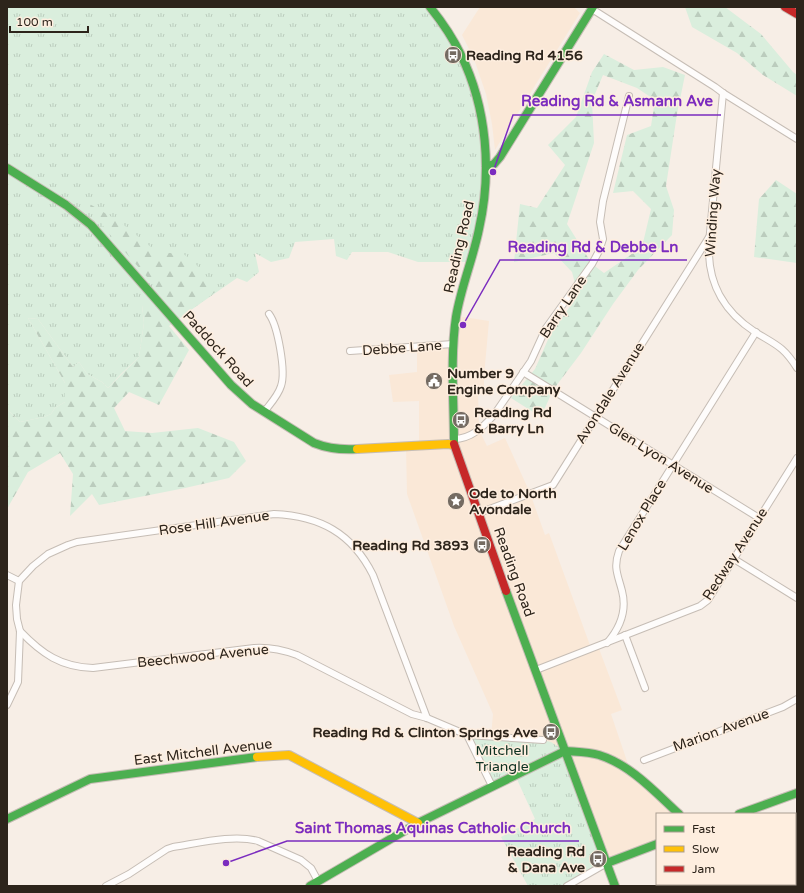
<svg xmlns="http://www.w3.org/2000/svg" width="804" height="893" viewBox="0 0 804 893" font-family="'Varela Round',sans-serif">
<defs>
<pattern id="grass-tufts" width="24" height="20" patternUnits="userSpaceOnUse"><rect width="24" height="20" fill="#daeedd"/><path d="M3 7l-1-3M5 7V3M7 7l1-3M15 17l-1-3M17 17v-4M19 17l1-3" fill="none" stroke="#bbccbd"/></pattern>
<pattern id="forest-firs" width="22" height="20" patternUnits="userSpaceOnUse"><rect width="22" height="20" fill="#daeedd"/><path d="M5 1l3.5 6h-7zM16 11l3.5 6h-7z" fill="#bbccbd"/></pattern>
</defs>
<rect width="100%" height="100%" fill="#f7eee6"/>
<g fill="#fae8d7">
<path d="M480,7H574L580,13L495,150L492,124L486,94L474,59L462,35Z"/>
<path d="M457,316L489,321L484,376V391H478L479,430L487,446L505,438L530,493L545,535L549,533L591,648L598,646L622,710L611,714L630,770L679,814H657V844L607,863L554,744L543,740L491,736L493,714L454,626L407,494L406,446H419V401L393,402L389,375L417,372V347L453,344Z"/>
</g>
<g fill="url(#grass-tufts)">
<path d="M7,7H429L469,74L486,167L471,262H418L388,252H352L347,260L336,256L334,239L295,242L289,258L271,262L255,253L259,272L247,282L237,278L175,321L142,305L144,323L139,357L121,374L108,388L102,382L87,374L79,362L73,367L38,319L28,318L65,383V402L55,408L51,414L44,417L20,422L7,409Z"/>
<path d="M467,735L543,740L551,742L565,751L607,863L567,886H528L501,837L535,819L515,775L492,786Z"/>
</g>
<g fill="url(#forest-firs)" fill-rule="evenodd">
<path d="M685,7H725L761,34L793,72L797,75V96L763,75L737,53L692,27Z"/>
<path d="M604,54L634,70L663,67L685,75L677,114L666,186L674,210L672,235L638,270L613,304L581,353L553,390L544,410L533,412L511,398L535,369L550,335L578,295L572,272L554,253L514,262L520,204L537,208L565,165L548,145L576,117L592,72ZM603,75L637,88L655,100L651,126L627,135L613,193L633,191L651,209L642,247L604,273L592,264L567,224L594,143L592,101Z"/>
<path d="M776,180L797,194V263L754,257L759,199Z"/>
<path d="M88,203L120,222L157,252L183,254L192,260L218,290L169,326L189,350L159,405L129,392L114,408L125,431L152,433L198,428L234,442L246,461L229,478L185,488L99,505L92,494L70,516L73,474L60,453L28,472L7,509V409L20,422L44,417L51,414L55,408L65,402V383L28,318L38,319L73,367L79,362L87,374L102,382L108,388L139,357L144,323L142,305L154,285L106,230Z"/>
</g>
<g fill="none" stroke-linecap="round" stroke-linejoin="round">
<defs>
<g id="street">
<path d="M592,9L715,87L723,93L797,139"/>
<path d="M723,93L709,243C707,283 723,311 755,332C776,345 783,346 797,368"/>
<path d="M350,351L453,344"/>
<path d="M523,372L759,518"/>
<path d="M264,412C270,404 278,396 281,386C286,372 278,326 269,314"/>
<path d="M454,439C471,439 483,427 494,415L531,361L546,328L592,264L599,251L603,239L600,222L603,201L629,96"/>
<path d="M479,513L553,485L711,234"/>
<path d="M734,559L797,598"/>
<path d="M7,575L19,581"/>
<path d="M20,631C42,654 61,667 93,668L254,648C269,647 283,650 297,655L412,714L427,718L467,735L492,786"/>
<path d="M625,635L645,688"/>
<path d="M607,643C620,628 627,610 622,591C618,575 613,568 619,551L756,332"/>
<path d="M536,670L700,606L708,600L797,458"/>
<path d="M7,705L18,682L20,631L17,619L16,605L19,581L33,566L48,554L68,545L77,542L274,514C320,516 352,533 373,575L427,718"/>
<path d="M467,735L543,740"/>
<path d="M644,760L783,707L797,699"/>
<path d="M106,886L129,874L167,849L173,847C199,843 234,834 258,841L301,860L311,868L318,881"/>
<path d="M567,886L607,863"/>
</g>
<g id="fast">
<path d="M430,7C442,22 453,38 461,55C487,108 492,172 479,229C473,259 461,287 456,317C450,358 454,402 454,444"/>
<path d="M486,167L494,164L500,157L593,7"/>
<path d="M7,168L66,205L91,225L231,385L252,404L314,443C329,449 341,450 357,449"/>
<path d="M506,591L615,886"/>
<path d="M739,814L797,793"/>
<path d="M7,819L90,779L257,757"/>
<path d="M607,863L657,844"/>
<path d="M310,886L418,823L565,751C577,752 588,752 599,755C631,765 655,792 679,814"/>
</g>
<g id="slow">
<path d="M357,449L448,444L454,445"/>
<path d="M257,757L289,755L418,823"/>
</g>
<g id="jam">
<path d="M785,7L797,14"/>
<path d="M454,444L506,591"/>
</g>
</defs>
<use href="#street" stroke="#c6bdb5" stroke-width="8"/>
<use href="#fast" stroke="#c6bdb5" stroke-width="10"/>
<use href="#slow" stroke="#c6bdb5" stroke-width="10"/>
<use href="#jam" stroke="#c6bdb5" stroke-width="10"/>
<use href="#street" stroke="#fefcfb" stroke-width="6"/>
<use href="#fast" stroke="#4caf50" stroke-width="8"/>
<use href="#slow" stroke="#ffc107" stroke-width="8"/>
<use href="#jam" stroke="#c62828" stroke-width="8"/>
</g>
<defs>
<symbol id="bus-disc" viewBox="-11 -11 22 22"><circle r="9.5" fill="#746b62" stroke="#feeedf"/><path d="M-5-6H5V4H4V6H2V4H-2V6H-4V4H-5ZM-3.5-4V0h7V-4ZM-3.5 1.2v1.5H-2V1.2ZM2 1.2v1.5H3.5V1.2Z" fill="#fff"/></symbol>
<symbol id="civic-disc" viewBox="-11 -11 22 22"><circle r="9.5" fill="#746b62" stroke="#feeedf"/><path d="M-.6-6.5H3V-4.5H.6V-3L4-1V1h2V6H-6V1h2V-1L-.6-3ZM-1.2 2.5V6h2.4V2.5Z" fill="#fff"/></symbol>
<symbol id="sight-disc" viewBox="-11 -11 22 22"><circle r="9.5" fill="#746b62" stroke="#feeedf"/><path d="M0-6L1.8-2.2L6-1.7L2.9 1.2L3.7 5.4L0 3.3L-3.7 5.4L-2.9 1.2L-6-1.7L-1.8-2.2Z" fill="#fff"/></symbol>
</defs>
<g fill-rule="evenodd">
<use href="#bus-disc" x="443" y="45" width="20" height="20"/>
<use href="#civic-disc" x="424" y="371" width="20" height="20"/>
<use href="#bus-disc" x="451" y="410" width="20" height="20"/>
<use href="#sight-disc" x="446" y="491" width="20" height="20"/>
<use href="#bus-disc" x="472" y="535" width="20" height="20"/>
<use href="#bus-disc" x="541" y="722" width="20" height="20"/>
<use href="#bus-disc" x="588" y="849" width="20" height="20"/>
</g>
<g text-anchor="middle" dominant-baseline="central" stroke-width="3" stroke-linejoin="round" paint-order="stroke">
<g font-size="14" font-weight="bold" fill="#2d241b" stroke="#feeedf" text-anchor="start">
<text x="466" y="55">Reading Rd 4156</text>
<text x="447" y="373">Number 9<tspan x="447" dy="16">Engine Company</tspan></text>
<text x="474" y="412">Reading Rd<tspan x="474" dy="16">&amp; Barry Ln</tspan></text>
<text x="469" y="493">Ode to North<tspan x="469" dy="16">Avondale</tspan></text>
<text x="469" y="545" text-anchor="end">Reading Rd 3893</text>
<text x="538" y="732" text-anchor="end">Reading Rd &amp; Clinton Springs Ave</text>
<text x="585" y="851" text-anchor="end">Reading Rd<tspan x="585" dy="16">&amp; Dana Ave</tspan></text>
</g>
<g font-size="14" fill="#2d241b" stroke="#feeedf">
<text transform="translate(713 213) rotate(-86)">Winding Way</text>
<text transform="translate(459 247) rotate(-77)">Reading Road</text>
<text transform="translate(563 307) rotate(-56)">Barry Lane</text>
<text transform="translate(402 348) rotate(-4)">Debbe Lane</text>
<text transform="translate(218 349) rotate(48)">Paddock Road</text>
<text transform="translate(610 393) rotate(-58)">Avondale Avenue</text>
<text transform="translate(661 458) rotate(32)">Glen Lyon Avenue</text>
<text transform="translate(642 515) rotate(-59)">Lenox Place</text>
<text transform="translate(214 523) rotate(-8)">Rose Hill Avenue</text>
<text transform="translate(735 554) rotate(-57)">Redway Avenue</text>
<text transform="translate(514 572) rotate(70)">Reading Road</text>
<text transform="translate(203 656) rotate(-6)">Beechwood Avenue</text>
<text transform="translate(721 730) rotate(-20)">Marion Avenue</text>
<text transform="translate(203 752) rotate(-7)">East Mitchell Avenue</text>
</g>
<g font-size="14" fill="#0c3121" stroke="#feeedf">
<text x="502" y="750">Mitchell<tspan x="502" dy="16">Triangle</tspan></text>
</g>
</g>
<path fill="none" stroke="#7b2cbf" stroke-width="1.5" d="M493 172L513 115H721M463 325L500 260H687M226 863L287 841H579"/>
<g fill="#7b2cbf" stroke="#feeedf" stroke-width="1.5">
<circle cx="493" cy="172" r="4"/>
<circle cx="463" cy="325" r="4"/>
<circle cx="226" cy="863" r="4"/>
</g>
<g font-size="15" text-anchor="middle" font-weight="bold" fill="#7b2cbf" stroke="#feeedf" stroke-width="3" stroke-linejoin="round" paint-order="stroke">
<text x="617" y="106">Reading Rd &amp; Asmann Ave</text>
<text x="593" y="252">Reading Rd &amp; Debbe Ln</text>
<text x="433" y="833">Saint Thomas Aquinas Catholic Church</text>
</g>
<rect width="804" height="893" fill="none" stroke="#2d241b" stroke-width="16"/>
<rect x="656" y="813" width="140" height="72" fill="#feeedf" stroke="#aa9d91"/>
<rect x="664" y="826" width="20" height="6" fill="#4caf50" stroke="#aa9d91"/>
<text x="692" y="833" font-size="12" fill="#2d241b">Fast</text>
<rect x="664" y="846" width="20" height="6" fill="#ffc107" stroke="#aa9d91"/>
<text x="692" y="853" font-size="12" fill="#2d241b">Slow</text>
<rect x="664" y="866" width="20" height="6" fill="#c62828" stroke="#aa9d91"/>
<text x="692" y="873" font-size="12" fill="#2d241b">Jam</text>
<path d="M10 26v6h78v-6" fill="none" stroke="#2d241b" stroke-width="2"/>
<text x="16" y="26" font-size="12" fill="#2d241b" stroke="#feeedf" stroke-width="3" paint-order="stroke">100 m</text>
</svg>
